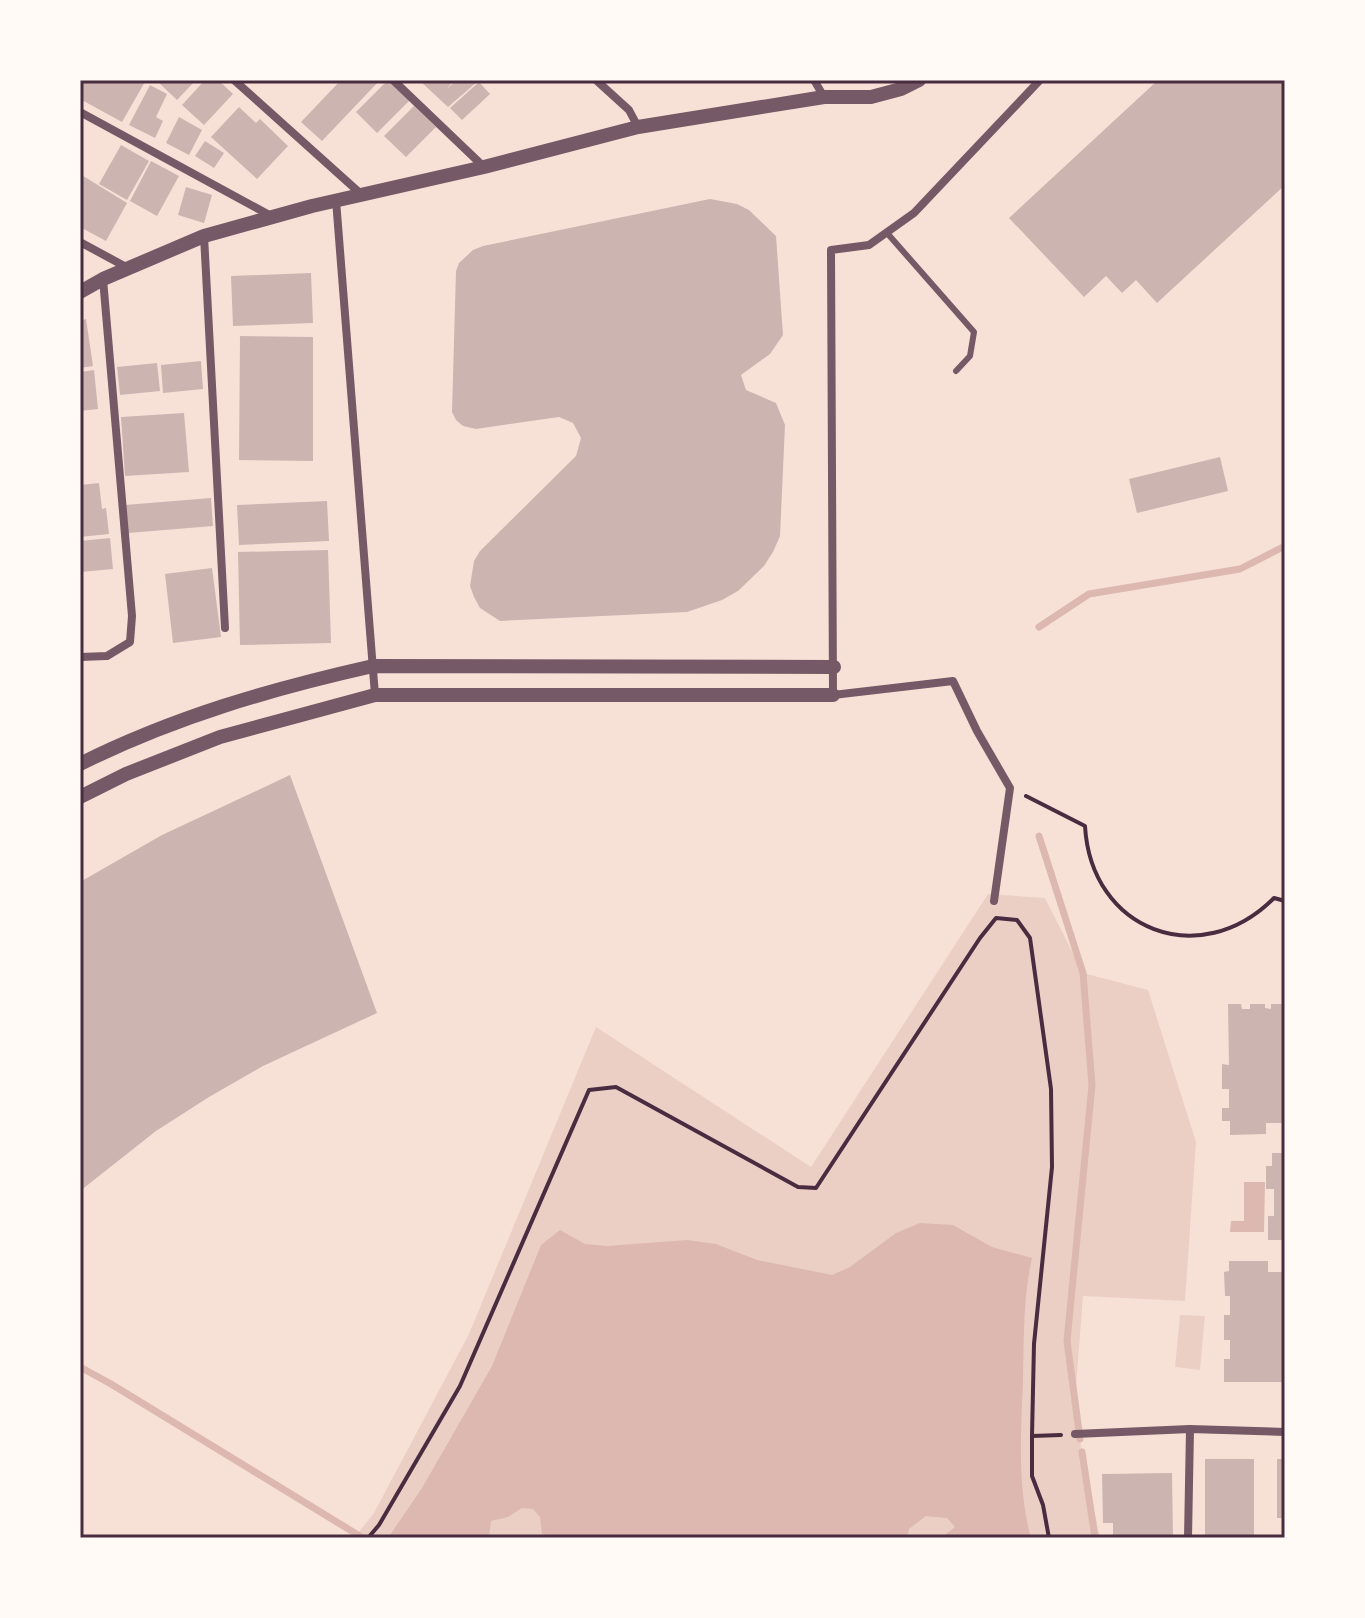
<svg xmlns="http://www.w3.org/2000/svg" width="1365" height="1618" viewBox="0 0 1365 1618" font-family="'Roboto Serif',serif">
<rect width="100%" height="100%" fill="#f7e1d7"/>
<g fill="#ebcfc5">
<path d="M988,894L1045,898L1083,973L1148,990L1196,1142L1185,1301L1083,1296L1074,1412L1100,1538H354L374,1513L469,1334L596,1027L811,1167Z"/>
<path d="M1180,1315L1205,1316L1200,1370L1175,1367Z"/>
</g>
<g fill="#dcb8b0">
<path d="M1244,1182H1265L1264,1232H1230L1231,1221H1244Z"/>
<path d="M920,1223L953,1225L992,1247L1032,1258C1023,1298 1024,1338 1023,1380C1021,1433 1017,1487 1031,1538H946V1534L955,1527L947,1518L926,1516L909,1529L907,1538H557L542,1534L540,1517L533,1509L522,1508L508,1517L491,1521L489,1538H388L422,1488L492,1366L541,1245L560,1230L585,1244L607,1246L687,1240L716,1244L757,1260L832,1275L850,1267L896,1233Z"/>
</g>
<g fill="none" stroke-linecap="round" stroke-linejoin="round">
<g stroke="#dcb8b0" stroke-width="7">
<path d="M1039,627L1089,594L1240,569L1285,546"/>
<path d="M1039,836L1083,973L1092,1085L1067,1341L1080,1439"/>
<path d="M80,1367L111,1384L363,1538"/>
<path d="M1082,1452L1095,1538"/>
</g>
</g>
<g fill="#ccb4b1">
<path d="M80,80H146L122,122L80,99Z"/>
<path d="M156,80H196L177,100Z"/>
<path d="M205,80H218L233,94L204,125L182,105Z"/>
<path d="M341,80H380L322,141L301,122Z"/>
<path d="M388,80L410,100L377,133L356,112Z"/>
<path d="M419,80H454L447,89L456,80L477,82L448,107Z"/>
<path d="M1158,80H1285V185L1157,303L1136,280L1122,293L1106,276L1084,297L1009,218Z"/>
<path d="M479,82L490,94L462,120L450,108Z"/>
<path d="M150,85L167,94L156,117L163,121L155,138L129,125Z"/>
<path d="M414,106L436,127L406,157L384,136Z"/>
<path d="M239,107L256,123L260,119L288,146L257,179L211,137Z"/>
<path d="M179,117L202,130L189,155L166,143Z"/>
<path d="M205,141L224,153L214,168L195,156Z"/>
<path d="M121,145L149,161L127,200L99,184Z"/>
<path d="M151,161L179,176L157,216L130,201Z"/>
<path d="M80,174L127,203L106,241L80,227Z"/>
<path d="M186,187L212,195L204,223L178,215Z"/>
<path d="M710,199L737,204L749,210L776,236L783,335L770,354L741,375L746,390L776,403L785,425L780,536L773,552L764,566L738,591L722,600L687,612L500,621L480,608L474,597L470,586L474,561L480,551L576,456L581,438L573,423L559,417L476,429L463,426L456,420L452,412L456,271L459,263L473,250L483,246Z"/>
<path d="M311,273L313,323L233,326L231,276Z"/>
<path d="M86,319L93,366L80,368V321Z"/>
<path d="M240,336L313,337V461L239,460Z"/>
<path d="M201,361L203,389L163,393L161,365Z"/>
<path d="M157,363L160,391L120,395L117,367Z"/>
<path d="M94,370L98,409L80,411V372Z"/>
<path d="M184,413L189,472L125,476L121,417Z"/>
<path d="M1220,457L1228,491L1137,513L1129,479Z"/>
<path d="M99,483L102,509L106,508L109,534L80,537V485Z"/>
<path d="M211,498L213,526L128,533L125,505Z"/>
<path d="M327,501L329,541L239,545L237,505Z"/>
<path d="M110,538L113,569L80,572V541Z"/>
<path d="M328,550L331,643L240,645L238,552Z"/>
<path d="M212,568L221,637L173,643L165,574Z"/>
<path d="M290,775L377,1013L263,1066L209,1097L156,1131L80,1191V882L162,835Z"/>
<path d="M1228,1004H1241L1242,1009H1250V1004H1265V1008L1271,1009V1004H1284L1285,1123H1266V1134L1230,1135V1121H1222V1108H1229V1089H1222V1064L1229,1065Z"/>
<path d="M1272,1153H1285V1240H1268V1216H1274V1189H1266V1166H1272Z"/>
<path d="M1229,1261H1268V1272H1285V1382H1224V1359H1230V1340H1224V1315H1230V1296H1225L1224,1272L1229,1271Z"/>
<rect x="1205" y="1459" width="49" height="79"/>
<rect x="1277" y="1459" width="8" height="59"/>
<path d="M1172,1473L1173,1538H1113V1523H1103L1102,1474Z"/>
</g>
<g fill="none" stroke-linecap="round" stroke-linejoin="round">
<g stroke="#4a2c40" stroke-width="4">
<path d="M1026,796L1085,826C1091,931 1200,972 1274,898L1285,901"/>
<path d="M1032,1436L1061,1435"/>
<path d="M368,1538L379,1525L460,1386L589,1090L616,1087L798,1187L816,1188L980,938L996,918L1017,920L1030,938L1051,1089L1052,1167L1034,1344L1032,1436V1476L1043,1505L1049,1538"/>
</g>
<path stroke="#755966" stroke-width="6" d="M887,233L974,332L970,356L956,371"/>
<g stroke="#755966" stroke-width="8">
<path d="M234,80L361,194"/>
<path d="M393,80L484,167"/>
<path d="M596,80L629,110L638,127"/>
<path d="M814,80L824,97"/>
<path d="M80,112L273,217"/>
<path d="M336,200L375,695"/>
<path d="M204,236L225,628"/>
<path d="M80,242L128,268"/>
<path d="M80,657L107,656L130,642L132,616L103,279"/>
<path d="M994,901L1010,788L977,731L953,681L833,695L831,250L869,245L914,213L1040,80"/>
<path d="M1075,1434L1190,1429L1285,1432"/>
<path d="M1188,1538L1190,1429"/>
</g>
<g stroke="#755966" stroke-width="14">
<path d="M80,292L103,279L204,236L312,206L484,167L638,127L824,97H871L901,89L919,80"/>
<path d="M80,764C174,717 271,689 373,666L834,667"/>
<path d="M80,797L126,774L220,737L375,695H833"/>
</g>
</g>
<rect width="1365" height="1618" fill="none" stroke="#fffaf5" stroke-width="164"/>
<rect x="82" y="82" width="1201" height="1454" fill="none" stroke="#4a2c40" stroke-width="3"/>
</svg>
